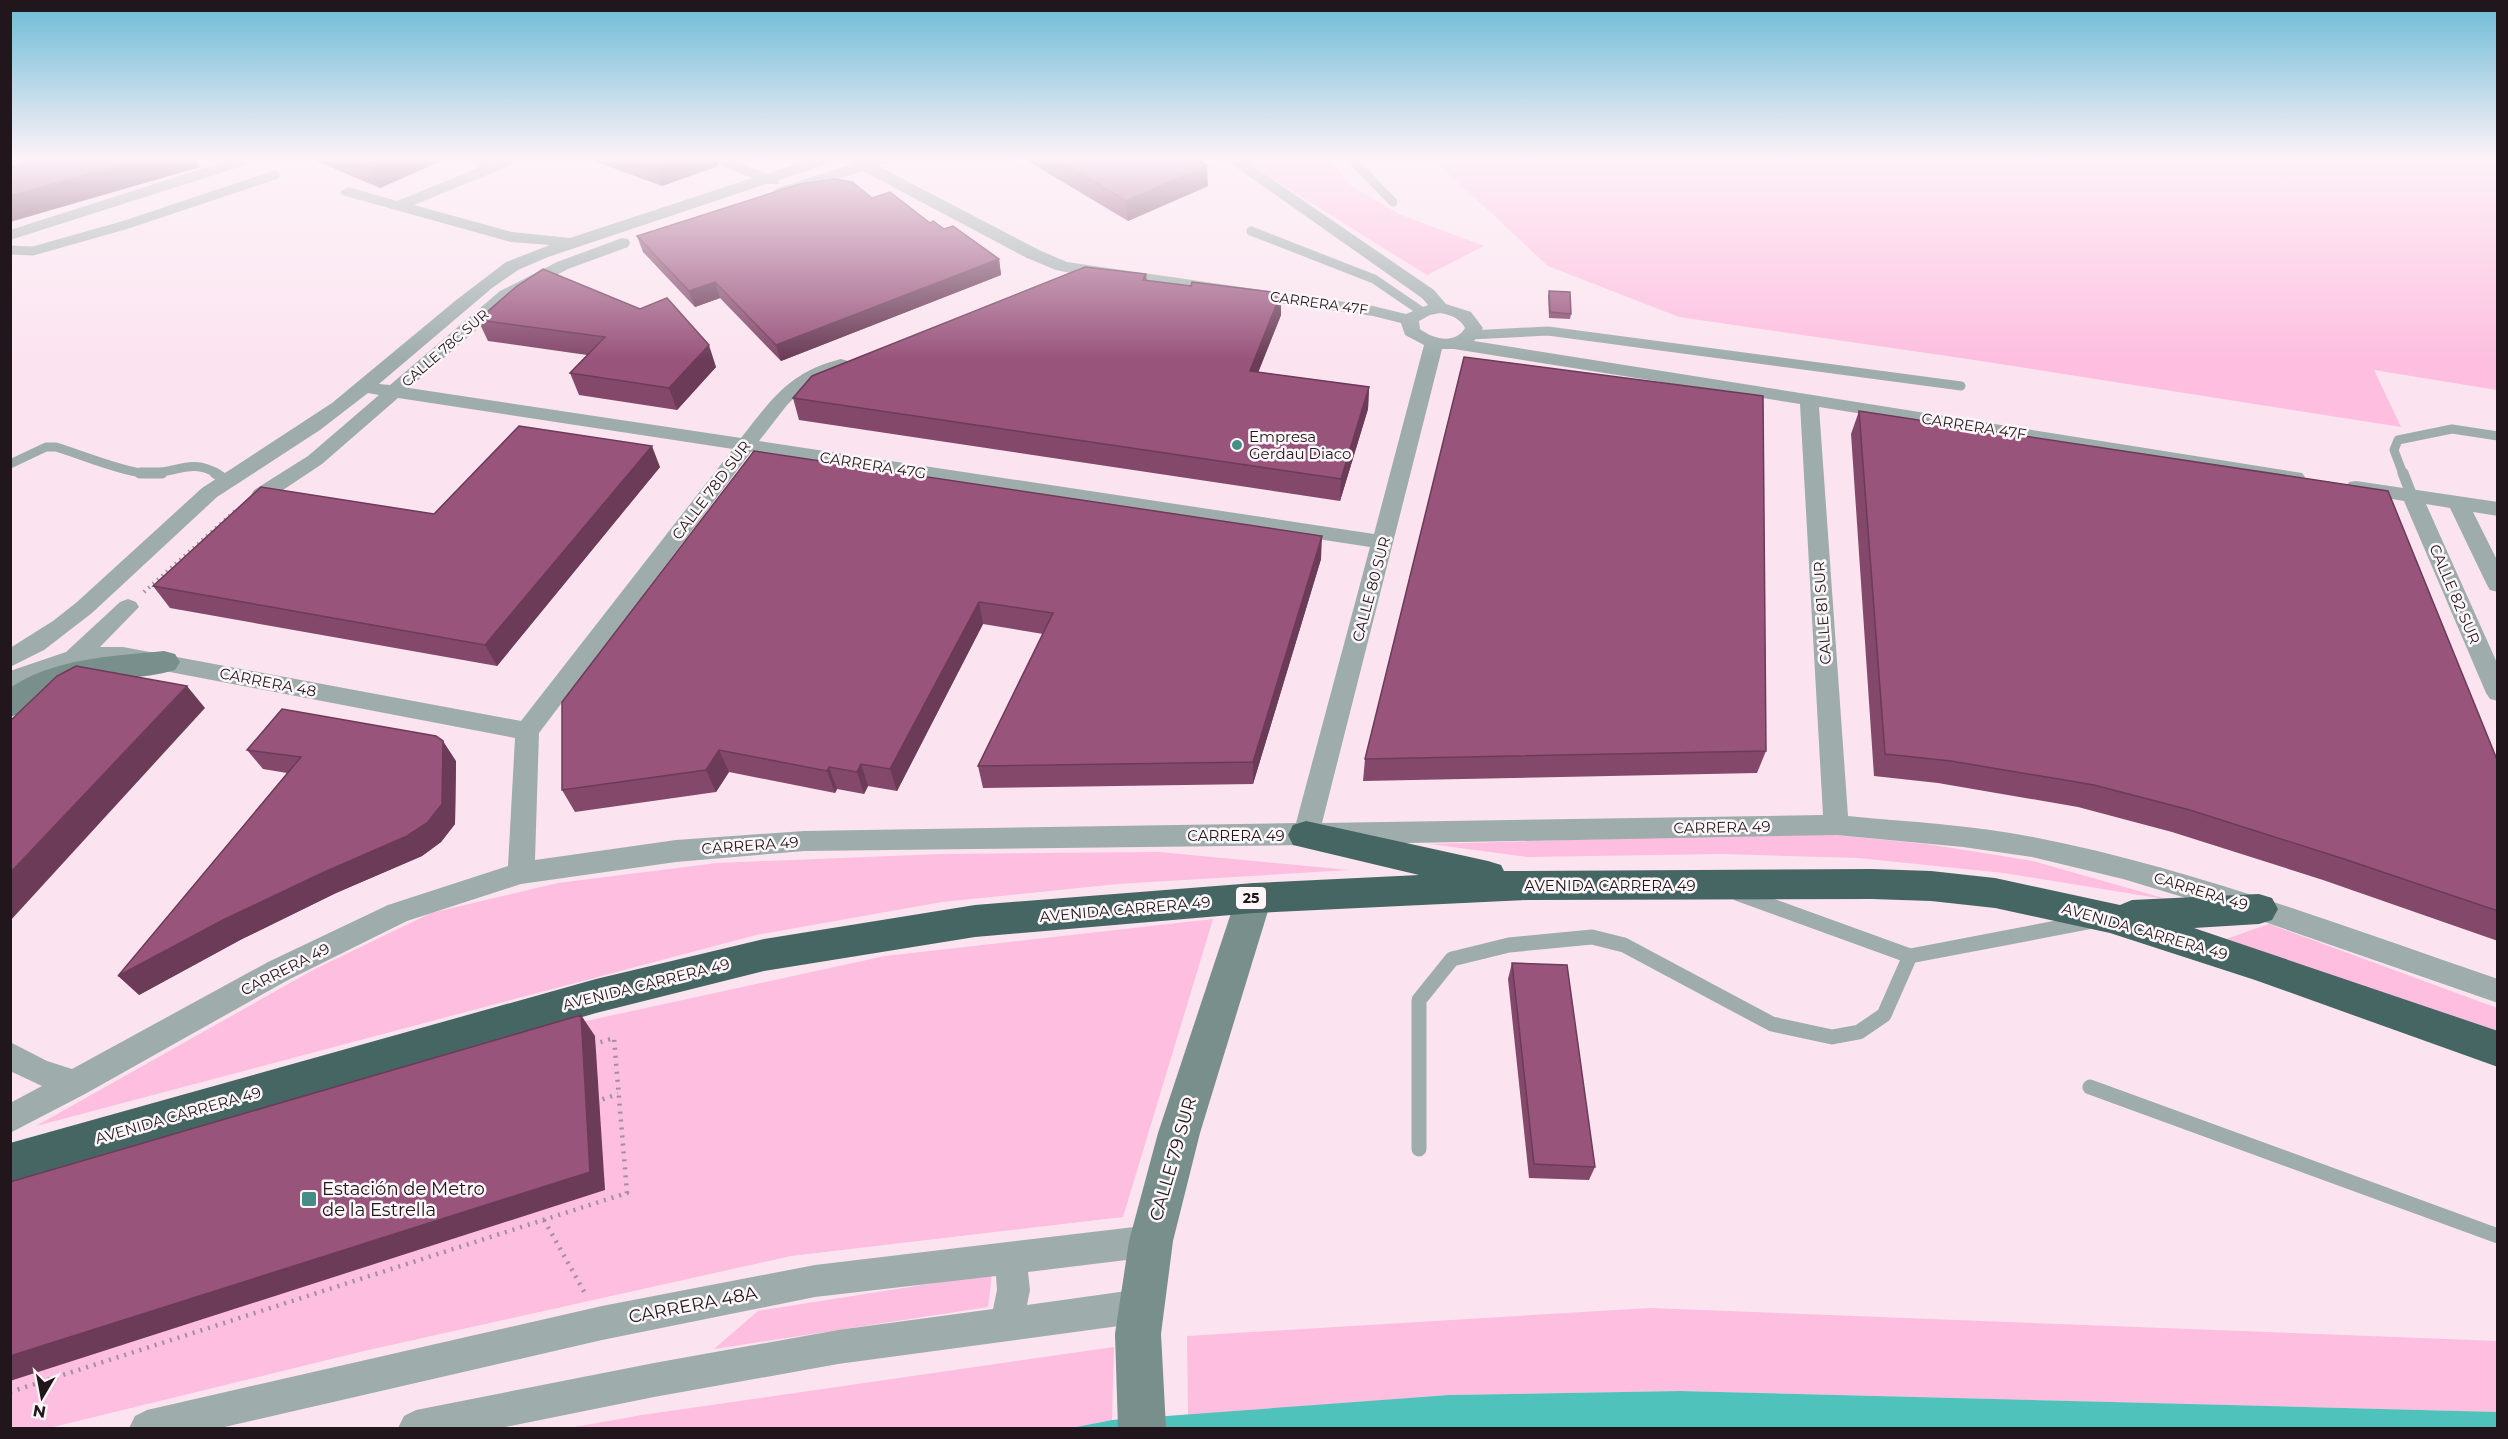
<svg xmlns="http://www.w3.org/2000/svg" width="2508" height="1439" viewBox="0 0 2508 1439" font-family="Montserrat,sans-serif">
<rect width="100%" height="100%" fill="#fbe4ef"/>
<g fill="#fdbedf">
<path d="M1239,158H1325L1332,162L1351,186L1399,214L1484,246L1427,275Z"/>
<path d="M1432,158H2497V390L2374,370L2401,427L1968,359L1679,317L1548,266Z"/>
<path d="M1813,833L1927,844L2033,861L2170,900L2004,873L1858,858L1722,854L1527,857L1430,844Z"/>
<path d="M1159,852L1349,870L1117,884L942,902L756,935L36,1126L315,969L431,913L558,883L717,863L941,854Z"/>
<path d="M1213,919L1123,1217L791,1256L364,1351L49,1428H11V1381L596,1043L595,1036L554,1028L885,956Z"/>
<path d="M2269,924L2497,1008V1033L2226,939Z"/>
<path d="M992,1274L988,1307L714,1349L758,1311Z"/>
<path d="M1650,1308L2497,1341V1412L1679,1391L1449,1395L1188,1415L1187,1336Z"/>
<path d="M1114,1347L1112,1420L1071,1428H569L642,1415Z"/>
</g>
<path fill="#4fc3bb" d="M1679,1391L2498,1412L2497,1428H1071L1112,1420L1449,1395Z"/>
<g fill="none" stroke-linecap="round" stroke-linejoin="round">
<path stroke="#a29099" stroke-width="4" stroke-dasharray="1.5 4.5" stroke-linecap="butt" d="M144,592L235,511"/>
<g stroke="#a29099" stroke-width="4.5" stroke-dasharray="2 6" stroke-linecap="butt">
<path d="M595,1102L618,1094"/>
<path d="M544,1220L586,1295"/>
<path d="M10,1392L627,1193L614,1038L591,1045"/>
</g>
<g stroke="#9eadab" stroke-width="9">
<path d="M473,158L492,168"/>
<path d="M1350,158L1393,202"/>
<path d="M1251,231L1374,279L1421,311"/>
<path d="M10,250L33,251L125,225L275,175"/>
<path d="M1470,335L1548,331L1961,386"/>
<path d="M10,464L46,447H56C82,455 115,469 141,473C170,477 191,456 217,474"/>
<path d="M2403,474L2394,450L2398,440L2452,429L2498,436"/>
</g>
<g stroke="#9eadab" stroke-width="11">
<path d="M140,473H162"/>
<path d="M215,473L227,481"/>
<path d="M2403,473L2412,496"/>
</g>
<g stroke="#9eadab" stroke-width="15">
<path d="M1739,894L1910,956L2088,922"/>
<path d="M2090,1087L2498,1236"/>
<path d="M1419,1149V1000L1452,959L1509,945L1592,937L1624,945L1772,1024L1832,1037L1859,1032L1884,1015L1910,956"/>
</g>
<g fill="#9eadab" fill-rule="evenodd">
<path d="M236,158H260L258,161L10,240V230Z"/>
<path d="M502,158H523L521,161L414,205L512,232L570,238L752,178L711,161L709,158H730L767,174L814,158H837L835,161L779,180L778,184H766L548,257L518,270L492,288L379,384L390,385L500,291L557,262L622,238L628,239L630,243L628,247L568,269L512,299L409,388L741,438C772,399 789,372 841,359L848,361L850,365L848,369L802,390L787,405L759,441L1374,534L1424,345L1405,335L1401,323L1373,316L1084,276L1056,270L1027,258L863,171L781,197L773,192L775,189L852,164L849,161L851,158H894L892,161L878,166L1039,250L1067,262L1373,306L1406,314L1428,305L1422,298L1223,158H1241L1434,290L1446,304L1471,312L1483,328L1474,341L2302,473L2305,477L2302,481L2295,483L1819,407L1848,816C1910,822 1972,825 2033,837C2192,868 2345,927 2498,979V1003L2259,920L2123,879L2032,857L1963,847L1836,835L1306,845L804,851L676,862L521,884L407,921L288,980L85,1094L10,1133V1103L42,1086L10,1071V1042L47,1061L72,1069L268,962L388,905L508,866L515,738L123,663C74,662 54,676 10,689V671L66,652L120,602L128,599L136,602L139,607L100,647H123L521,721L733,449L398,398L322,464L268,500L261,502L254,500L251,495L254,490L308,456L379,395L368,393L320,430L217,497L92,613L44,650L10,667V648L53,621L77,602L202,488L332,403L455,301L506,262L550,245L511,242L342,195L340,192L348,187L397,201ZM1440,313C1451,315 1460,318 1465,328C1455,345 1433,339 1420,329L1419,321L1430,315ZM1442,349H1454L1800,404L1823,815L1322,823ZM751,452L1370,547L1296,823L804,831L676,840L535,860L539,733Z"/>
<path d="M2356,481L2498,502V516L2473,512L2498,562V592L2490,590L2487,585L2450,508L2426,504L2498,665V701L2490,699L2486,693L2404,501L2349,492L2346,487L2349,482Z"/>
<path d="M1151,1225L1162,1230L1167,1241L1162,1252L1151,1257L1028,1272L1030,1290L1027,1305L1141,1289L1153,1294L1158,1306L1153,1318L1141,1323L838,1364L654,1397L500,1428H398L404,1416L416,1410L654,1363L838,1330L993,1309L997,1290L996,1276L815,1297L602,1340L220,1428H129L135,1416L147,1410L602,1306L815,1265Z"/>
</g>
<g fill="#788f8c" fill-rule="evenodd">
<path d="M164,651L175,654L180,662L175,670C142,680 107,677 73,686C50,693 33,710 10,717V688C54,658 113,656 164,651Z"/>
<path d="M1254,883L1267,887L1272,898L1200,1133L1173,1241L1161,1334L1166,1428H1118L1115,1334L1129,1241L1158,1133L1236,898L1241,887Z"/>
</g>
<path fill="#466663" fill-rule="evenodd" d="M1306,821L1488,861L1501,865L1504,871L1872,869L1931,871L1995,878L2120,905L2132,900L2259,894L2272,898L2278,909L2272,920L2259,924L2194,928L2498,1031V1067L2255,980L2110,933L1995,908L1931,901L1872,899L1528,900L1254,913L975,937L764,971L596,1013L10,1183V1143L596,979L764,939L975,905L1254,883L1419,875L1293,845L1288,835L1293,825Z"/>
</g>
<g fill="#84486b">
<path d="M309,158H445V159L380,188Z"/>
<path d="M586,158H716L718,166L662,186Z"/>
<path d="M1023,158H1197L1208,186L1128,221Z"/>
<path d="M930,223L944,229L999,259L1001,275L781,361L720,298L695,307L643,252L637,236Z"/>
<path d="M1146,274L1147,280L1281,315L1258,372L1369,387L1368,409L1340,501L799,420L793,398Z"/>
<path d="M517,286L716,367L677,410L579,395L570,373L587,355L488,341L478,320Z"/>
<path d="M1549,291L1571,314L1570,319L1549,318L1548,296Z"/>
<path d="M1859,411L2498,762V941L2323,880L2172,832L2078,807L1938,783L1874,776L1851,434Z"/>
<path d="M754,451L1321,559L1253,784L983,788L978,766L1043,634L983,624L897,791L868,786L864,794L837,789L835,793L729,772L716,792L575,812L562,790Z"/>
<path d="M660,467L497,666L170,608L153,586L434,514Z"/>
<path d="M247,750L456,761L455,824L441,842L422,856L336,893L242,939L139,995L287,773L263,769Z"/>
<path d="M1766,751L1757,773L1363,781L1365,759Z"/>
<path d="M1512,963L1595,1167L1589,1180L1529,1178L1508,979Z"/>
</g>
<g fill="#6b3b57">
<path d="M147,158H194L200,167L10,222V196Z"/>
<path d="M395,158H445V159L380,188L370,169Z"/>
<path d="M691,158H716L718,166L662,186L657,170Z"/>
<path d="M1207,166L1208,186L1128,221L1126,201Z"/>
<path d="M999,259L1001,275L781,361L776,345Z"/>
<path d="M715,282L720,298L695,307L689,291Z"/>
<path d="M1281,293V315L1250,393V371Z"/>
<path d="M709,345L716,367L677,410L669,388Z"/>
<path d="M1369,387L1368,409L1340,501L1341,479Z"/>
<path d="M652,446L660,467L497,666L485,645Z"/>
<path d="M1322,536L1321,559L1253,784V762Z"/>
<path d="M979,602L983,624L897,791L890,769Z"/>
<path d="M187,686L205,708L10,921V873Z"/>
<path d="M443,741L456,761L455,824L441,842L422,856L336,893L242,939L139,995L118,976Z"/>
<path d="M719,750L729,772L716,792L706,770Z"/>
<path d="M861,764L868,786L864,794L857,772Z"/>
<path d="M829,767L837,789L835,793L827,771Z"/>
<path d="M581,1015L595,1036L605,1190L10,1381V1356Z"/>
</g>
<g fill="#99547c" stroke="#6b3b57" stroke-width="1.5">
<path d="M38,158H147L10,196V167Z"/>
<path d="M345,158H395L370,169Z"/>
<path d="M624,158H691L657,170Z"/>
<path d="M1054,158H1197L1207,166L1126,201Z"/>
<path d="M835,179L852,182L872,198L890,192L930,223L933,221L944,229L953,226L999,259L776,345L715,282L689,291L637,236L800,184Z"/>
<path d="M1085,267L1146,274L1143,280L1191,286L1192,282L1281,293L1250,371L1369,387L1341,479L793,398L812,376Z"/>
<path d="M543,269L640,309L667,298L709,345L669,388L570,373L605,337L478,320L517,286Z"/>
<path d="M1549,291L1570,292L1571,314L1550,312Z"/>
<path d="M1464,357L1763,396L1766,751L1365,759Z"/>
<path d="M1859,411L2388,491L2498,762V911L2344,859L2190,810L2094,785L1951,761L1885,754Z"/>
<path d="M519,426L652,446L485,645L153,586L261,487L434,514Z"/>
<path d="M754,451L1322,536L1253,762L978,766L1053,613L979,602L890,769L861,764L857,772L829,767L827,771L719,750L706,770L562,790V702Z"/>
<path d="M76,666L187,686L10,873V721L57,676Z"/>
<path d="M282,709L436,736L443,741L442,804L427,823L407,836L320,874L223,920L118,976L301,757L247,750Z"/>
<path d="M1512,963L1567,965L1595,1167L1534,1164Z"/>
<path d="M581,1015L590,1172L10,1356V1182Z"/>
</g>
<linearGradient id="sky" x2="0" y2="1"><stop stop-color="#6bbad6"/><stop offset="0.44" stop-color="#fdf3f8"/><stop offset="1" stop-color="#fdf3f8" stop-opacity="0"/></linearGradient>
<rect width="2508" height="360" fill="url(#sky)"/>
<g fill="#468d88" stroke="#fdf6f9" stroke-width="2">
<circle cx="1237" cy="445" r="6"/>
<rect x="301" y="1191" width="16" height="16" rx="3"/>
</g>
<g text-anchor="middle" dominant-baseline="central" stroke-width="5" stroke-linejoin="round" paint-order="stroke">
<g font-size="14" fill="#20161b" stroke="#fdf6f9">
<text transform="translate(1319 303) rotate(8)">CARRERA 47F</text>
<text transform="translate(445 348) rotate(-41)">CALLE 78C SUR</text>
</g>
<rect fill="#fdf6f9" stroke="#62595e" stroke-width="1.5" x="1236" y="887" width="30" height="22" rx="4.5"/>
<g font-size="14" font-weight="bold" fill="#20161b">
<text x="1251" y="898">25</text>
</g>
<g font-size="15" fill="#20161b" stroke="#fdf6f9">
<text transform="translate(1974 426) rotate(9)">CARRERA 47F</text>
<text transform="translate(873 465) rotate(9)">CARRERA 47G</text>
<text transform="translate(711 490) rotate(-53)">CALLE 78D SUR</text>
<text transform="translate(1371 589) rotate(-75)">CALLE 80 SUR</text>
<text transform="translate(2455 594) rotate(67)">CALLE 82 SUR</text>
<text transform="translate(1822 613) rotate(-94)">CALLE 81 SUR</text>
<text transform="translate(268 682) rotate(11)">CARRERA 48</text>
<text transform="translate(1722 827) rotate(-1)">CARRERA 49</text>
<text x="1236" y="835">CARRERA 49</text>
<text transform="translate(750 845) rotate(-4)">CARRERA 49</text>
<text x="1610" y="885">AVENIDA CARRERA 49</text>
<text transform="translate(2201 891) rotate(17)">CARRERA 49</text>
<text transform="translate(1125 909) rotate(-5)">AVENIDA CARRERA 49</text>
<text transform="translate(2145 931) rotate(16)">AVENIDA CARRERA 49</text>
<text transform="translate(285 969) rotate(-27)">CARRERA 49</text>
<text transform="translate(646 984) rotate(-14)">AVENIDA CARRERA 49</text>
<text transform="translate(178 1115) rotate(-16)">AVENIDA CARRERA 49</text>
</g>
<g font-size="15" fill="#20161b" stroke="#fdf6f9" text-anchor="start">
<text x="1249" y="436">Empresa<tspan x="1249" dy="17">Gerdau Diaco</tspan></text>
</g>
<g font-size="18" fill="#20161b" stroke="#fdf6f9">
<text transform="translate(1173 1159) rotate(-74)">CALLE 79 SUR</text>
<text transform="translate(693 1305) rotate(-11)">CARRERA 48A</text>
</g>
<g font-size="18" fill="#20161b" stroke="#fdf6f9" text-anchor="start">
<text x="322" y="1189">Estación de Metro<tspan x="322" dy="21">de la Estrella</tspan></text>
</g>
</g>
<rect width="2508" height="1439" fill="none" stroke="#20161b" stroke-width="24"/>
<g transform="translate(42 1397) rotate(190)" stroke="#fdf6f9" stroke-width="4.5" paint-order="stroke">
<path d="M0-4.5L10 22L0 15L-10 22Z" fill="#20161b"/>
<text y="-9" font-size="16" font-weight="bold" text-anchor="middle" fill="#20161b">N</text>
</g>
</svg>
